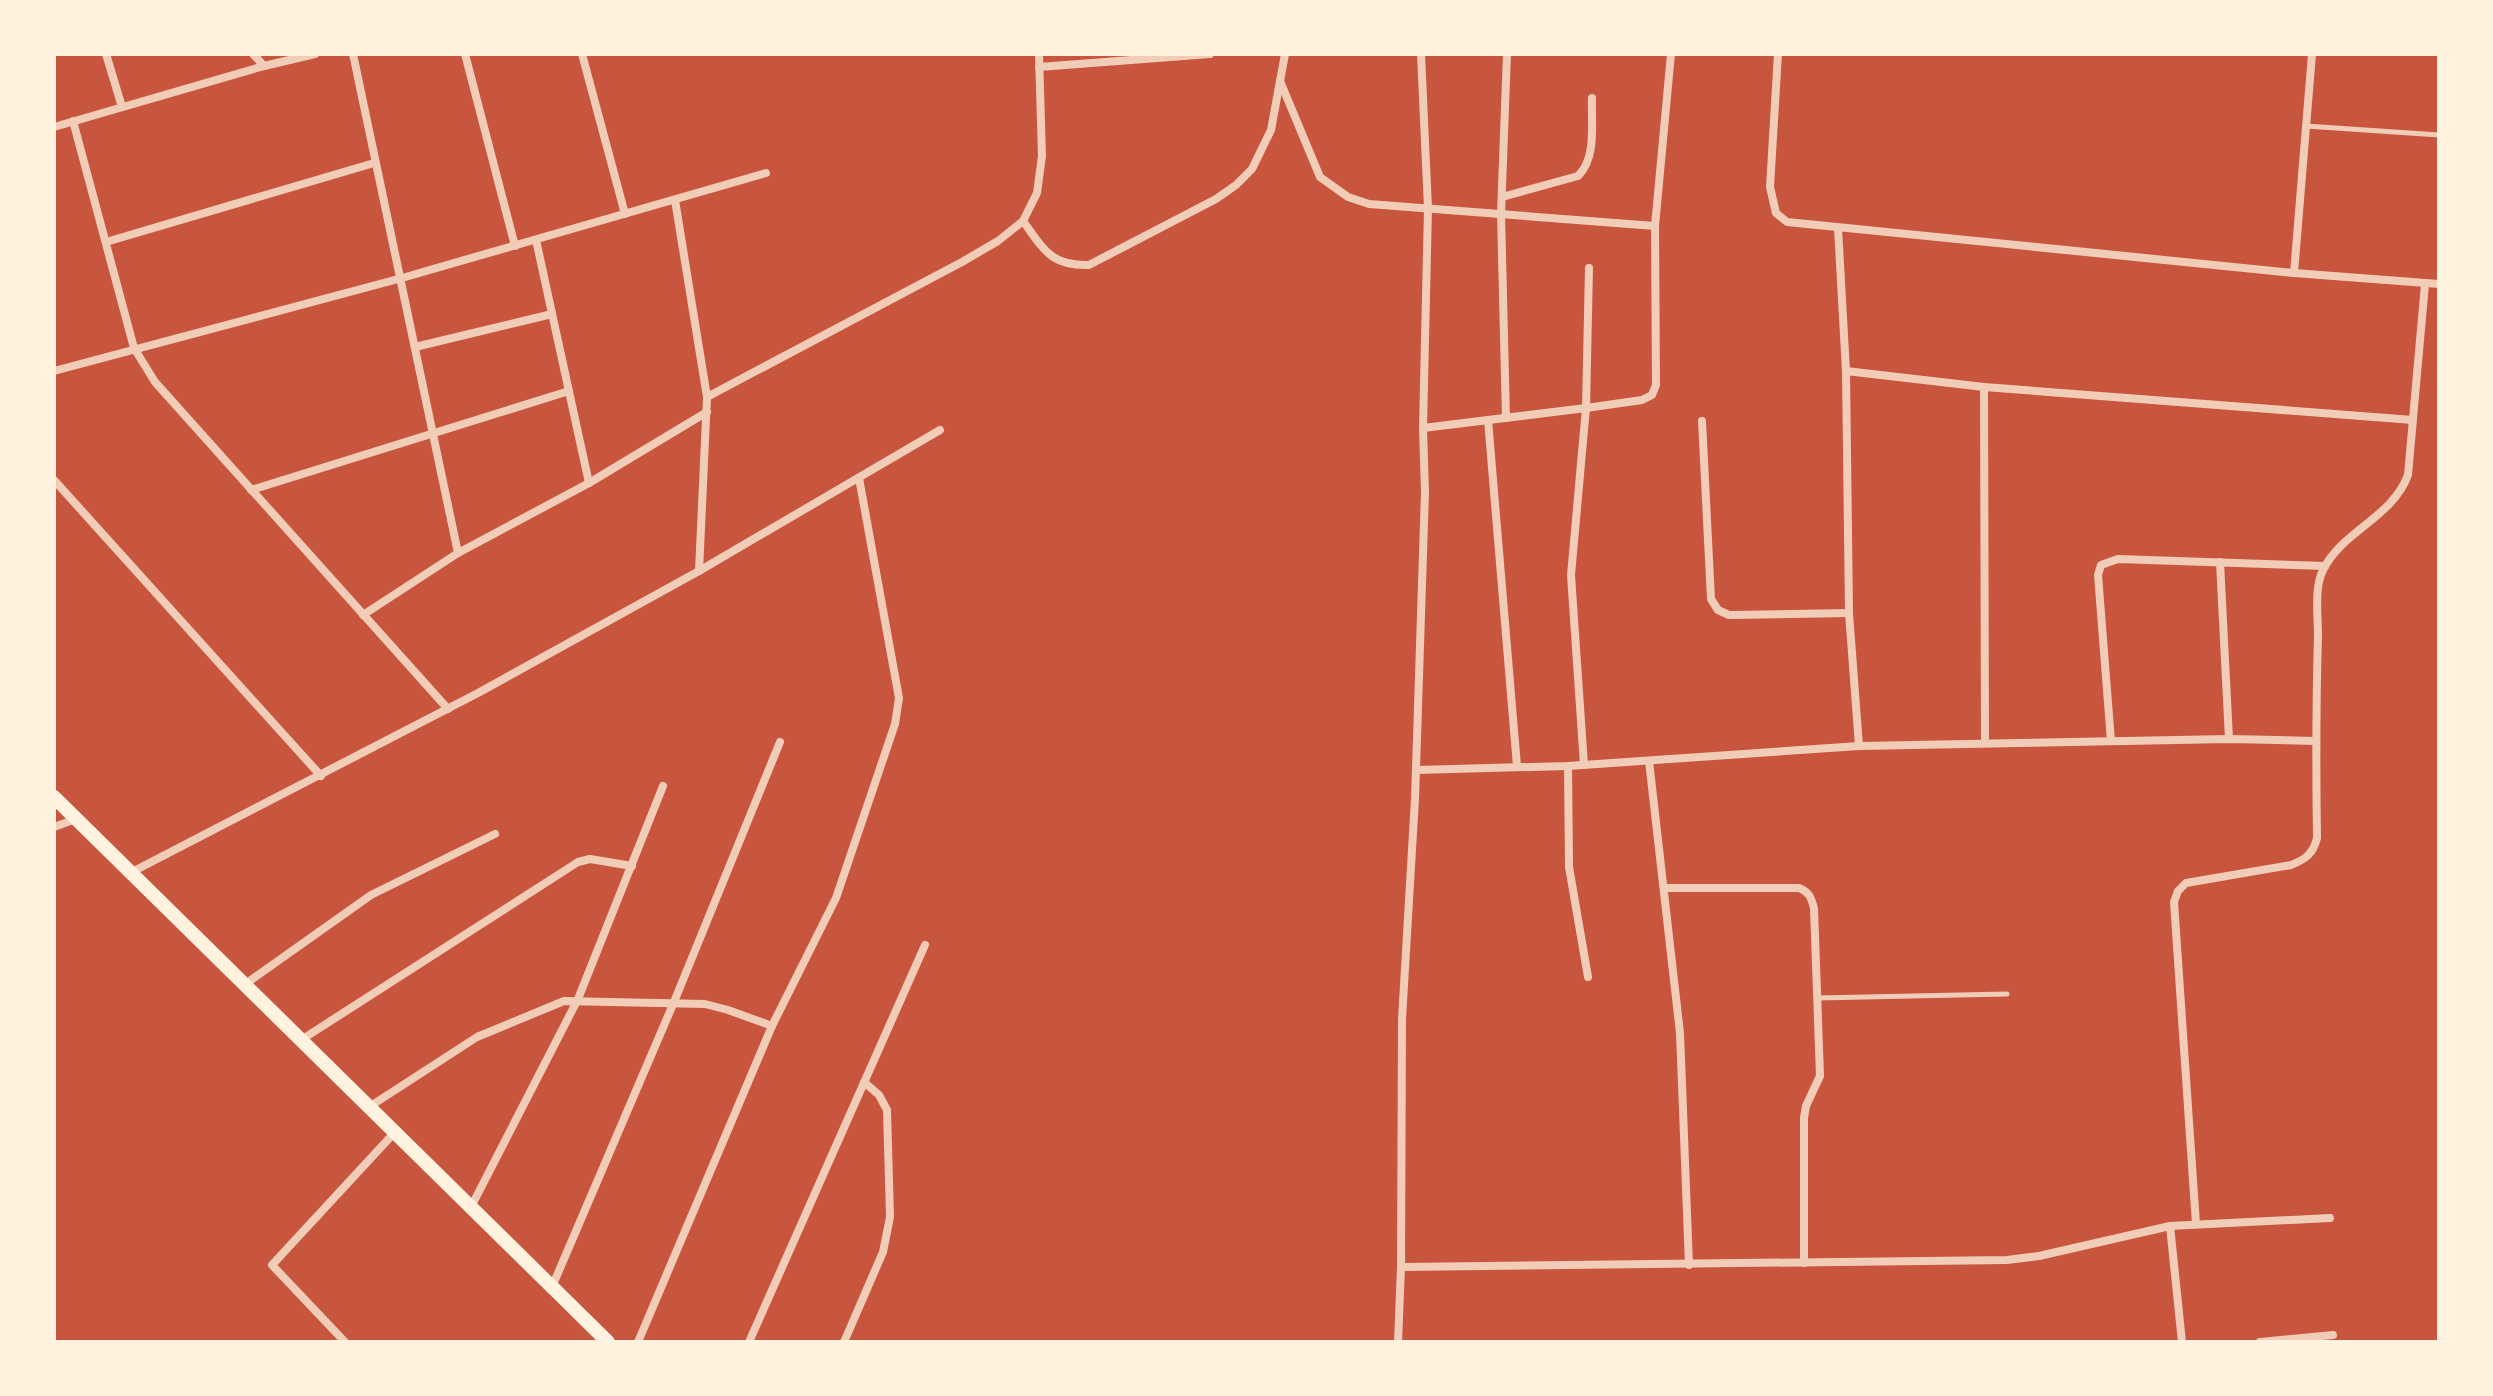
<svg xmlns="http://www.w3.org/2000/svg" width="2493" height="1396" viewBox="0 0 2493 1396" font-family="Arial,sans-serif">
<rect width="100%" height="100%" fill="#c8553d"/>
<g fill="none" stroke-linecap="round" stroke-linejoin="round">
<g stroke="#f1ccb7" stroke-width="5">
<path d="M2306,126L2439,135"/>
<path d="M1817,998L2007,994"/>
</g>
<g stroke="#f1ccb7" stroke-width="8">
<path d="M106,54L122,107"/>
<path d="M253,54L264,66"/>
<path d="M353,54L458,553"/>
<path d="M465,54L515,246"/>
<path d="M582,54L625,214"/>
<path d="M1778,54L1770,187L1776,213L1787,222L2294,273L2439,284"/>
<path d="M1039,67L1210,54"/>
<path d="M1280,81L1320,177L1348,197L1369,204L1655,226"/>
<path d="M73,121L134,348L155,382L448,709"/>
<path d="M54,127L264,66L315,54"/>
<path d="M1502,197L1578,176C1597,158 1591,123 1592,98"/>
<path d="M675,200L707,397"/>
<path d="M1023,221L1037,193L1042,156L1039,54"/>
<path d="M1838,228L1846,371L1849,613L1859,746"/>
<path d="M536,240L589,483"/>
<path d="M106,242L374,163"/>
<path d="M2294,273L2312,54"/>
<path d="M415,347L552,314"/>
<path d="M54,371L402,278L766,173"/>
<path d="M1846,371L1984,387L2413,420"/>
<path d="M1984,387L1985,743"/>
<path d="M1506,418L1501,214L1507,54"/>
<path d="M1488,420L1517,766"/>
<path d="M1702,421L1711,599L1718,610L1729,615L1849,613"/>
<path d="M1423,428L1586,408L1642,400L1652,395L1656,385L1655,226L1671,54"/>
<path d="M54,480L321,776"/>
<path d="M251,490L569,391"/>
<path d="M2220,562L2229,739"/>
<path d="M699,571L707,397L962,262L998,241L1023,221C1044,250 1051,266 1089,265L1216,199L1236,185L1252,169L1271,130L1285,54"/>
<path d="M363,615L458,553L589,483L707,412"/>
<path d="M2111,741L2098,575L2101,565L2118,559L2325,566"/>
<path d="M1649,761L1680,1033L1689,1265"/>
<path d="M1584,765L1571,575L1586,408L1589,268"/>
<path d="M1568,766L1569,867L1588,977"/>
<path d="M1416,770L1568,766L1859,746L2229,739L2315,741"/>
<path d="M54,827L76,819"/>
<path d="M130,873L478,693L699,571L940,430"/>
<path d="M1664,888H1799C1809,892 1811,897 1814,908L1820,1076L1806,1106L1804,1118V1263"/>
<path d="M244,985L371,895L495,834"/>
<path d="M301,1040L578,862L590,859L632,866"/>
<path d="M369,1107L477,1037L564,1001L705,1004L728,1010L772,1026"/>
<path d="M471,1207L578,999L663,786"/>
<path d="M2196,1224L2174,902L2178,891L2186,883L2291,865C2306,859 2313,854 2317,838C2316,770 2316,703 2318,636C2318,615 2314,588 2323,570C2342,531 2392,518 2408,475L2425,284"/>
<path d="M2170,1226L2182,1342"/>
<path d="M1401,1267L2007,1260L2039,1256L2170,1226L2330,1218"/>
<path d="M552,1287L674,1002L780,742"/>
<path d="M345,1342L272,1265L395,1132"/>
<path d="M638,1342L772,1026L836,898L895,724L899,698L859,478"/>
<path d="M749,1342L925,945"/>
<path d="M844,1342L883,1252L890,1217L887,1110L879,1095L864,1082"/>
<path d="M1398,1342L1401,1267L1402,1019L1415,799L1425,492L1423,428L1428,208L1421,54"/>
<path d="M2260,1342L2333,1335"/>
</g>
<path stroke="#fff3e0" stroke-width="14" d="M54,797L608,1342"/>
</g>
<rect width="2493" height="1396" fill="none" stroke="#fff3e0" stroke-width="112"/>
</svg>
